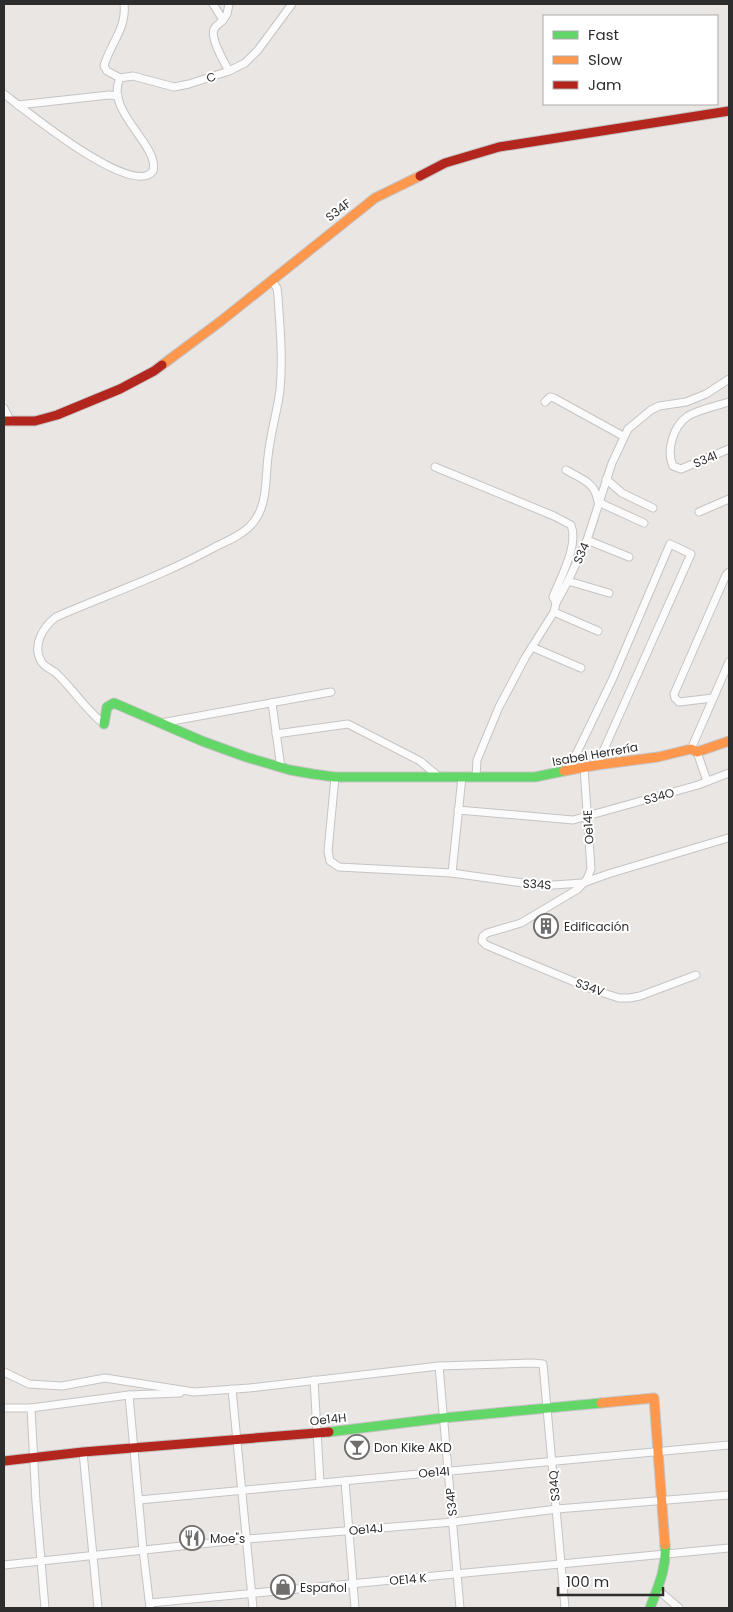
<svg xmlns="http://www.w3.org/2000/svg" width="733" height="1612" viewBox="0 0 733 1612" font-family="Poppins,sans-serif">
<rect width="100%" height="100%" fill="#eae6e4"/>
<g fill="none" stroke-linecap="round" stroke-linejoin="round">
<defs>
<g id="street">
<path d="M213,4L223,20L227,14L229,4"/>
<path d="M223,20C221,23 216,25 214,29C210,38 224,62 229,71"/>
<path d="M120,78L107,71L104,66C110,44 127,28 124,4"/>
<path d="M4,94C24,109 133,199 153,171C160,145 104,111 120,78L133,76L174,87L189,84L229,71L245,63L258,50L292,4"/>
<path d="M18,105L109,95L118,96"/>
<path d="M545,402L550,397L554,398L623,436"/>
<path d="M729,402C716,406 700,409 688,416C673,426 666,451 673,466L681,469L729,449"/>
<path d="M4,408L11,422"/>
<path d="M435,467L554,516L571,525C579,546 560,578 553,597L556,603"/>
<path d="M566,470C583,480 595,482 598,502L644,523"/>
<path d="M606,479L622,493L653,508"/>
<path d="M699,512L729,499"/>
<path d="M587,540L629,557"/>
<path d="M568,581L609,593"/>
<path d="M554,612L598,631"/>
<path d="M532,647L581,668"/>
<path d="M713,698L679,702L675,698L674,694L726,575L729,572"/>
<path d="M272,703L281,768"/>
<path d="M161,723L331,692"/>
<path d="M104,724C86,710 73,689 56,673C51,669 44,667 41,661C32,645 43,627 56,617C109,594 164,575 215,547C227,541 242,535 251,525C268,507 265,481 268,457C270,435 277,413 280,390C283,358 280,328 278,296L277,288L271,280"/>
<path d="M276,734L348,724L420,761L438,776"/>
<path d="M691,749L729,662"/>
<path d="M697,752L707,781"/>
<path d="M584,768L591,869L587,879L578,889L521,923L487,933L483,936L482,941L486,945L594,990L619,998H629L640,996L696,975"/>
<path d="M568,771L613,678L670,544L691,554L597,765"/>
<path d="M335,777L328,851L330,861L339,867L452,873L530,884L553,885L583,883L608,874L728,838"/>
<path d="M476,777L477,760L499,707L525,658L554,612L556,603L568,581L587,540L612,463L628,429L651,410L659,406L686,402L706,394L729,379"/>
<path d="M458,810L573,820L698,785L729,773"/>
<path d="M452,873L462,777"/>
<path d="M439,1366L460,1608"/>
<path d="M4,1372L29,1384L62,1386L105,1378L194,1392L249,1388L439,1366L532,1363L543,1364L565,1608"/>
<path d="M314,1380L320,1483"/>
<path d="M232,1389L253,1608"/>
<path d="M129,1395L143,1550L150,1608"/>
<path d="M4,1408H31L129,1395L180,1393"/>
<path d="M31,1408L36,1502L45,1608"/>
<path d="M83,1452L98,1608"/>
<path d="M345,1481L355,1608"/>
<path d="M139,1500L729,1445"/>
<path d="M4,1565L247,1539L453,1522L557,1509L729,1495"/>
<path d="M658,1590L679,1608"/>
<path d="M150,1603L729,1548"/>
</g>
<g id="fast">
<path d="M104,724L107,707L114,703L202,741L246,757L290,770L313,774L335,777H535L564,771"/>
<path d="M329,1432L443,1418L601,1403"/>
<path d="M650,1608C658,1587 667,1568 665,1545"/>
</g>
<g id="slow">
<path d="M162,365L221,321L375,198L420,176"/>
<path d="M564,771L597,765L658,757L691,749L697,752L729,741"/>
<path d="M601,1403L654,1398L665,1545"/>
</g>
<g id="jam">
<path d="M420,176L445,163L499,147L729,111"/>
<path d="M4,421H35L57,415L120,389L154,371L162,365"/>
<path d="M4,1461L83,1452L329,1432"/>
</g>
</defs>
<use href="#street" stroke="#c5c4c4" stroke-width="9"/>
<use href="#fast" stroke="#c5c4c4" stroke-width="11"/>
<use href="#slow" stroke="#c5c4c4" stroke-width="11"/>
<use href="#jam" stroke="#c5c4c4" stroke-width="11"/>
<use href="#street" stroke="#fcfbfb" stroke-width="7"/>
<use href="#fast" stroke="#63d668" stroke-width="9"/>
<use href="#slow" stroke="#ff974d" stroke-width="9"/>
<use href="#jam" stroke="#b3261e" stroke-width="9"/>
</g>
<defs>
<symbol id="building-ring" viewBox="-11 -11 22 22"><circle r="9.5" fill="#fff" stroke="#6f6e6d" stroke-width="1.5"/><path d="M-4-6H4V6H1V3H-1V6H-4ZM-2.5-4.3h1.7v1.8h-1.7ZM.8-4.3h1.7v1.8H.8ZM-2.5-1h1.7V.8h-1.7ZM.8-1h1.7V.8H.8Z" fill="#6f6e6d"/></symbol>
<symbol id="bar-ring" viewBox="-11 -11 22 22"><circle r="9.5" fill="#fff" stroke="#6f6e6d" stroke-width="1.5"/><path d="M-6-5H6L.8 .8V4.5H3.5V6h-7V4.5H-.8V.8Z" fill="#6f6e6d"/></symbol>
<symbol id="restaurant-ring" viewBox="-11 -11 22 22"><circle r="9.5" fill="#fff" stroke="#6f6e6d" stroke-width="1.5"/><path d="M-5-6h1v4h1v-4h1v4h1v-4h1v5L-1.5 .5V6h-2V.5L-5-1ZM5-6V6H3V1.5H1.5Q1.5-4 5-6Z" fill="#6f6e6d"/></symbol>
<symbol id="shop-ring" viewBox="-11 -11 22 22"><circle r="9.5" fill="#fff" stroke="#6f6e6d" stroke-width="1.5"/><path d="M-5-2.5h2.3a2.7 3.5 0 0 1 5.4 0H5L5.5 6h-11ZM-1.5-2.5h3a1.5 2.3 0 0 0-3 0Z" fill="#6f6e6d"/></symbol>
</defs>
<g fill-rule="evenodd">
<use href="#building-ring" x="532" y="912" width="28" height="28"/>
<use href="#bar-ring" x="343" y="1433" width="28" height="28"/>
<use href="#restaurant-ring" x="178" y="1524" width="28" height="28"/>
<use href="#shop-ring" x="269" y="1573" width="28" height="28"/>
</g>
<g text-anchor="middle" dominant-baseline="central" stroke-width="4" stroke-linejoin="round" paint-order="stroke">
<g font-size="12" fill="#2d2d2d" stroke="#fff">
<text transform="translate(211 77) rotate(-18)">C</text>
<text transform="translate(338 210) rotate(-38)">S34F</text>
<text transform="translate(705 459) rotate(-23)">S34I</text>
<text transform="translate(581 553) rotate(-66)">S34</text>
<text transform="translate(595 754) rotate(-10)">Isabel Herrería</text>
<text transform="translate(659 796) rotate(-16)">S34O</text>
<text transform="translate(588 827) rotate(-93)">Oe14E</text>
<text transform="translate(537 884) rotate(3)">S34S</text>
<text transform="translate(590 987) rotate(20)">S34V</text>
<text transform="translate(328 1419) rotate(-6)">Oe14H</text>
<text transform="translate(434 1472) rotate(-5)">Oe14I</text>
<text transform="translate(554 1486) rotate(-95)">S34Q</text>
<text transform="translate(451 1502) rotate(-96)">S34P</text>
<text transform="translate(366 1529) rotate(-5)">Oe14J</text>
<text transform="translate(408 1579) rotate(-5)">OE14 K</text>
</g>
<g font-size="12" fill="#2d2d2d" stroke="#fff" text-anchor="start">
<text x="564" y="926">Edificación</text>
<text x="374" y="1447">Don Kike AKD</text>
<text x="210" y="1538">Moe"s</text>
<text x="300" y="1587">Español</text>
</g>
</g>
<rect width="733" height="1612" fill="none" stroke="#2d2d2d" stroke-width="10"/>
<rect x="543" y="15" width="175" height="90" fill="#ffffff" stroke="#ababab"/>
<rect x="553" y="31" width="25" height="8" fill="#63d668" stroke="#ababab"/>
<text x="588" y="40" font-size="15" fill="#2d2d2d">Fast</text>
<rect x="553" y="56" width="25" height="8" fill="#ff974d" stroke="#ababab"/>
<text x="588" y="65" font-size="15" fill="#2d2d2d">Slow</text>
<rect x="553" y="81" width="25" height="8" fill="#b3261e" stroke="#ababab"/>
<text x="588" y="90" font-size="15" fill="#2d2d2d">Jam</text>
<path d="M558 1587v8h105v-8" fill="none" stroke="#2d2d2d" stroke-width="2.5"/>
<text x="566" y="1587" font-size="15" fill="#2d2d2d" stroke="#ffffff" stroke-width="4" paint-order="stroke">100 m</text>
</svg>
